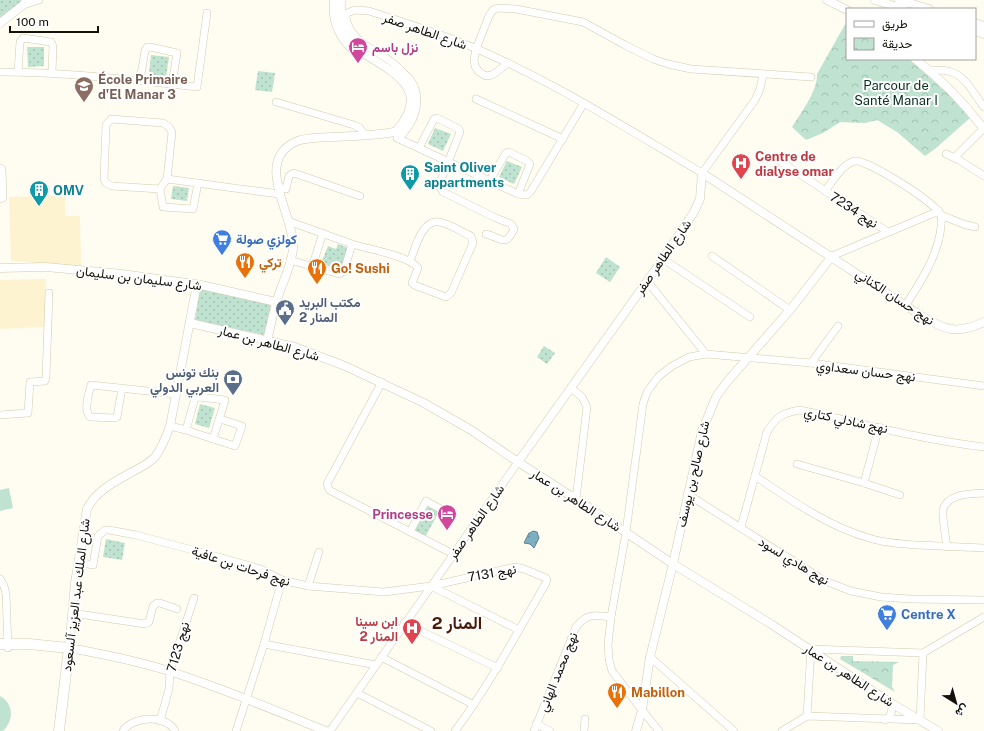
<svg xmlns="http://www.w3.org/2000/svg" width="984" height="731" viewBox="0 0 984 731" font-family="'Public Sans',Vazirmatn,sans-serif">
<defs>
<pattern id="grass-dots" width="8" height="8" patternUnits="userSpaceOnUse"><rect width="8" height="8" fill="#bfe3d0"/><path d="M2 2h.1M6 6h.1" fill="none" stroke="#a3c2b1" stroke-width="1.8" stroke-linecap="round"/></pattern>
<pattern id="park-crowns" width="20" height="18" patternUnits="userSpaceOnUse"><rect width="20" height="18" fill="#bfe3d0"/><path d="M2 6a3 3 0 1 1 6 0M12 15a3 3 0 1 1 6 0" fill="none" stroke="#a3c2b1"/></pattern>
<pattern id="water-ripples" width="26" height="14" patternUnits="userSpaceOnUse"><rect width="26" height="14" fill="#7cafc0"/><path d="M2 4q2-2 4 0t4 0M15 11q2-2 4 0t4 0" fill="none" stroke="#648d9a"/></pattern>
</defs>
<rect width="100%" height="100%" fill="#fffcf1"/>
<g fill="#fdf3d0">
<path d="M65,195V216H80L81,266L11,261L9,197Z"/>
<path d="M46,279L45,327L0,329V280Z"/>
</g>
<g fill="url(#grass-dots)">
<path d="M0,0H23L0,18Z"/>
<path d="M27,47H44V66L28,67Z"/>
<path d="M151,55L169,57L166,77L149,74Z"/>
<path d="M258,71L275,73L272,92L255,90Z"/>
<path d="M435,128L451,134L443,151L428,144Z"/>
<path d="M507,161L522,167L514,184L499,177Z"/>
<path d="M173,186L189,188L187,201L171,199Z"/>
<path d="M338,244L348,248L340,270L321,263L328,246L336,249Z"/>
<path d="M606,257L620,267L610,282L596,273Z"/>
<path d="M200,289L271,305L264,335L195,320Z"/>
<path d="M544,346L555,353L547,364L537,357Z"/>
<path d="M200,404L215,408L209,428L195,424Z"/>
<path d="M428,506L439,512L425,537L414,531Z"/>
<path d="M106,539L125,543L122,560L103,557Z"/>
</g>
<g fill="url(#park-crowns)">
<path d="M847,21V59H909L949,95L970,118L936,148L925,156L897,132L877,120L865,123L840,122L823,133L806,140L792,127C801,113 818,90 817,74Z"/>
<path d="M841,656H853V661L899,662L893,665L892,687L895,692L840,659Z"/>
</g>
<g fill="#bfe3d0">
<path d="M9,488L13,508L0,511V490Z"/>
<path d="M0,696C14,704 14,720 3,731H0Z"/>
</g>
<path fill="url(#water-ripples)" stroke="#5c8089" d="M533,531L537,532L539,538L534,548L530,544L524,543L529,533H530Z"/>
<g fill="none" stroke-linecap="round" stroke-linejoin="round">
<defs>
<g id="minor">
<path d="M23,5L39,0"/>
<path d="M508,63L498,71L492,75L486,76L479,72L475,66L474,60L476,49L489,16L493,10L498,8L516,9L583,22L625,45L653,59L668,64L691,69L811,77"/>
<path d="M929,70C936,70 944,69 951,72C966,76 975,96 984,107"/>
<path d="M0,72C66,72 132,80 197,87L207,13"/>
<path d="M18,72L20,42L23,38L51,42L53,46L52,73"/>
<path d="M404,74C389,53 360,51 348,25C346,20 345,17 347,13L355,10L369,11C405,23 442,34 477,49C556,83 629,130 702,173L755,100L760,89L763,75"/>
<path d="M140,80L145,51L147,47H150L177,53L172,84"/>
<path d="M476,99L563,139"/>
<path d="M276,102L354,125L360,128L365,135"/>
<path d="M397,138L518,194L527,195L531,191L584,103"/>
<path d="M419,148L434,119L437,118L459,129L460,132L439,185L443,192L496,218L511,224L514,229C505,248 502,238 486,234"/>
<path d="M946,154L959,160L984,176"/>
<path d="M955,157L984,128"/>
<path d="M780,161L888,232"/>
<path d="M0,168L2,169L3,198L0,199"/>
<path d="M167,179L279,194"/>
<path d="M490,180L506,153L509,152L527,161L530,164L518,194"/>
<path d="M278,187L286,189L289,176L294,173L360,196"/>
<path d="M160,189L112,186L106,183L104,179L106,125L111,119L163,123L169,127L172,132L167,179L160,189L163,207L193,209L198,183"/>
<path d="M825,191C833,181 842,164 855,161C866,159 939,204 941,216C942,221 941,228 940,234C935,261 920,282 906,305"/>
<path d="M941,215L963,224L975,227"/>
<path d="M288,221L352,244L344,271L339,274L290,260"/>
<path d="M352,244C367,249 410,256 418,268L412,283L414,285L446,297L451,293L473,243L471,236C462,232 448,223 439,222C422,219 415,249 410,261"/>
<path d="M712,256L790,310"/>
<path d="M832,256L939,211"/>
<path d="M663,259L750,317"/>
<path d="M312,267L323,233"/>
<path d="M647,281L706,354"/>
<path d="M811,363L838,326"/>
<path d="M382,382L327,484L329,490L453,554"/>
<path d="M122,388L117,417L115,418L90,417C83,410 89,393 91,385L176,394"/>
<path d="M571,388L582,397L587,407L576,499"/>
<path d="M0,415L28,413L30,382L45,381L46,378L49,293"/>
<path d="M170,426L186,430L213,439L225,400L199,397L195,398L186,430"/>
<path d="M213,439L235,446L242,426L220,419"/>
<path d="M797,464L864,483L900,495"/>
<path d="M755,476C791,500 827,526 869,538C884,543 901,544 917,545C939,546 962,547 984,548"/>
<path d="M864,483L879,427"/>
<path d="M687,494L825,581L851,591L881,597L910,599L984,600"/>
<path d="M741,527L767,432C776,417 782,413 800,410C860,423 923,440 984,447"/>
<path d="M410,532L426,501L448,513"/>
<path d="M947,547C946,540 942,515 943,510C947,493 972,494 984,493"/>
<path d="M78,562L93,565L98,536L105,530H109L136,535L204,553L261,569L282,580L308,586L384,592L431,586L515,567L524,569L546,578L547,580L546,583C517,633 490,684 455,731"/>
<path d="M0,579L4,586L6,594L8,648"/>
<path d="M308,586L319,552"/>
<path d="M431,586L519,630"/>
<path d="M72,613L145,624L149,622L153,606L157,603H160L177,609"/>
<path d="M404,623L498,668"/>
<path d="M264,644L376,665"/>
<path d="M381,657L474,705"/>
<path d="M650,657L734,731"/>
<path d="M357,693L431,731"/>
<path d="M807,716L811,649L923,653L984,617"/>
<path d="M885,720C892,715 893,711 891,703"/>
<path d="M160,721L169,689L170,671L194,598"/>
<path d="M536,724L550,731"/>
<path d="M123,731C133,716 166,714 175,731"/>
<path d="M236,731L264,644L282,580"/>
<path d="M330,731L518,462"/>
<path d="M534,731L576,627C587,613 595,615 611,617"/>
<path d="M584,731L585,719"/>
<path d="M659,731L642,710L612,671L609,659L608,645L611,617L626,532L643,404L647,392L658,377L672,366L689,357L706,354L811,363L984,386"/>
<path d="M782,731L807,716L920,720L923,653"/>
</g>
<g id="tertiary">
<path d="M334,0C332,18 338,35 351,48"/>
<path d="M341,0C340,18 343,37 358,50C389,70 434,88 397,130"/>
<path d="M827,0L847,10"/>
<path d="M875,0L904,9"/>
<path d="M899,0L929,9"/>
<path d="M0,23L23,5L27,0"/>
<path d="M975,23L984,26"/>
<path d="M975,31L984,34"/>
<path d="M915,59C941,79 964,103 984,129"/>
<path d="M400,71C424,87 419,116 401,135"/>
<path d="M702,173L920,315C945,330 956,335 984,322"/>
<path d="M0,268L46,267L122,274L201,285L276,302"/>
<path d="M197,284L170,426C166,437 162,448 155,457C148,464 140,468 132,472C114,482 96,491 87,509L75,583L69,648C103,654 137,661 169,671C222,688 274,710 326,731"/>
<path d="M190,323L295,347L345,366L424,403L471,430L518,462L576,499L673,564L771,624L891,703L938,731"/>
<path d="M267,341C270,328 273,314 277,300C282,283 292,265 293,248C295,216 253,162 295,142C305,137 319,138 331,137C352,136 373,136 394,132"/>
<path d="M518,462L663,259L694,212L700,199L702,173"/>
<path d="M636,731L642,710L650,657L673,564L702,431L716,397L726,383L790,310L832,256"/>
</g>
<path id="secondary" d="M0,644H29L69,648L59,731"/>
</defs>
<use href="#minor" stroke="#d2cbb0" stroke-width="8"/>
<use href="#tertiary" stroke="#d2cbb0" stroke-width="9"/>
<use href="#secondary" stroke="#d2cbb0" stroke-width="11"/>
<use href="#minor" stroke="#fff" stroke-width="7"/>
<use href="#tertiary" stroke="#fff" stroke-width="8"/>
<use href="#secondary" stroke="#fff" stroke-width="10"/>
</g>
<defs>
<symbol id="hotel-pin" viewBox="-11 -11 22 30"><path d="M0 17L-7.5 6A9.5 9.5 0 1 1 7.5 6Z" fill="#d1479c" stroke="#fff"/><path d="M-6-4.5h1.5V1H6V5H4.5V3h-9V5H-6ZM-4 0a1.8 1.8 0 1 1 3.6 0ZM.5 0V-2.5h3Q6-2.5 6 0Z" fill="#fff"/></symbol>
<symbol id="school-pin" viewBox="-11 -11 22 30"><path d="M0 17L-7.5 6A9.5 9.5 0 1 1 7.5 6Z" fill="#8d6e63" stroke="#fff"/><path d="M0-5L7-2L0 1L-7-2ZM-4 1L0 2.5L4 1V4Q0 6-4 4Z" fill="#fff"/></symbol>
<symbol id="hospital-pin" viewBox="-11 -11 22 30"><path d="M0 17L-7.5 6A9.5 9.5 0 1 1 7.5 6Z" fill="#e0444e" stroke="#fff"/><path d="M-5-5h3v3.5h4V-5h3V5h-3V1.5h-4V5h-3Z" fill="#fff"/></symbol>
<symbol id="building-pin" viewBox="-11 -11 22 30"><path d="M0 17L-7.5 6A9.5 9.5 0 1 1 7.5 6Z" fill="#0f9aa8" stroke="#fff"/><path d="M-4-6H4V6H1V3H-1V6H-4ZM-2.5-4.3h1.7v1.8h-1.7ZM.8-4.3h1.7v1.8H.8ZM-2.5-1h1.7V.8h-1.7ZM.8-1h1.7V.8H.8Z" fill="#fff"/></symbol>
<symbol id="supermarket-pin" viewBox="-11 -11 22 30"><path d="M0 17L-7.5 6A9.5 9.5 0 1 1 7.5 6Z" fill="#3f7fe0" stroke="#fff"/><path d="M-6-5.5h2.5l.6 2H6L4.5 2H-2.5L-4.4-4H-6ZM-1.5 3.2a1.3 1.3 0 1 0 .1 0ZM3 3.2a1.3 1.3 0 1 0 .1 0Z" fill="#fff"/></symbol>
<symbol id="restaurant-pin" viewBox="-11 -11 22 30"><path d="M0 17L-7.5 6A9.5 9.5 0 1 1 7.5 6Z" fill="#e8710a" stroke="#fff"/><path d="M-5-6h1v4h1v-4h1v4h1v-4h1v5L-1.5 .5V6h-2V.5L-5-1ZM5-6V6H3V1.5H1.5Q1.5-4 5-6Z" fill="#fff"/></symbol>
<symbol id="civic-pin" viewBox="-11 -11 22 30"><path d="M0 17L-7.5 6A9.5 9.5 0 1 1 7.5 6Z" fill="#5c6f8a" stroke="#fff"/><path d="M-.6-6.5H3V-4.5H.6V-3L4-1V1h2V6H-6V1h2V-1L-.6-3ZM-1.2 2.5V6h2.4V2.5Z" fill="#fff"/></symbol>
<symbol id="bank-pin" viewBox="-11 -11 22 30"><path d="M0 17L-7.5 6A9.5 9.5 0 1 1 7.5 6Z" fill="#5c6f8a" stroke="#fff"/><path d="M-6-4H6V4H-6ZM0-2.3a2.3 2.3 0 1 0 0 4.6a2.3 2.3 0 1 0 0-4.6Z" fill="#fff"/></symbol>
</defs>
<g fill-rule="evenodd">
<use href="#hotel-pin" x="347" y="36" width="22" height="30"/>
<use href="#school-pin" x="73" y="75" width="22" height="30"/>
<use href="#hospital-pin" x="730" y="152" width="22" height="30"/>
<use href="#building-pin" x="399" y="163" width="22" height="30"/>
<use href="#building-pin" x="28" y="179" width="22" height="30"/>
<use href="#supermarket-pin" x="211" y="228" width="22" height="30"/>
<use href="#restaurant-pin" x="234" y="251" width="22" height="30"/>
<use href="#restaurant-pin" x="306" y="257" width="22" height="30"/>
<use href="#civic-pin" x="274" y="298" width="22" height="30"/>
<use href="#bank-pin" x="222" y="368" width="22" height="30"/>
<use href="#hotel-pin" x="436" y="503" width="22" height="30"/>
<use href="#supermarket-pin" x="876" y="603" width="22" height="30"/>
<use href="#hospital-pin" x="401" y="617" width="22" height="30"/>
<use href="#restaurant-pin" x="606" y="681" width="22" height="30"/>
</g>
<g text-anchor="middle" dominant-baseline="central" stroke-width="4" stroke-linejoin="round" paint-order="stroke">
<g font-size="13" fill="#131108" stroke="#fff">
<text transform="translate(425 31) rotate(19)">شارع الطاهر صفر</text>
<text transform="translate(854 210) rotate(33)">نهج 7234</text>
<text transform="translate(663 257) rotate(-55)">شارع الطاهر صفر</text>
<text transform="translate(139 278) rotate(7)">شارع سليمان بن سليمان</text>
<text transform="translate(895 297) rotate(33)">نهج حسان الكناني</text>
<text transform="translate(269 343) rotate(15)">شارع الطاهر بن عمار</text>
<text transform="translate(866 371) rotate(7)">نهج حسان سعداوي</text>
<text transform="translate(846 420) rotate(12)">نهج شادلي كتاري</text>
<text transform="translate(693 474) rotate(-77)">شارع صالح بن يوسف</text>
<text transform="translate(576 500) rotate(33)">شارع الطاهر بن عمار</text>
<text transform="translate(476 522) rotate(-55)">شارع الطاهر صفر</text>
<text transform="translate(794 561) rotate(31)">نهج هادي لسود</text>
<text transform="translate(241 566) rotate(18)">نهج فرحات بن عافية</text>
<text transform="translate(492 573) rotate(-10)">نهج 7131</text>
<text transform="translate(76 595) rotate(-83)">شارع الملك عبد العزيز آلسعود</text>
<text transform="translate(178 647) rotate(-74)">نهج 7123</text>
<text transform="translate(558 672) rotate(-68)">نهج محمد الهاني</text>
<text transform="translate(849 675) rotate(33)">شارع الطاهر بن عمار</text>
</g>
<g font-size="13" font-weight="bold" fill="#b23c85" stroke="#fff" text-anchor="start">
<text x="372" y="47">نزل باسم</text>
<text x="433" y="514" text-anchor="end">Princesse</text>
</g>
<g font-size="13" font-weight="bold" fill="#785e54" stroke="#fff" text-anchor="start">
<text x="98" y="79">École Primaire<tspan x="98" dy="15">d'El Manar 3</tspan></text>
</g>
<g font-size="13" fill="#093121" stroke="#fff">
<text x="896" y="85">Parcour de<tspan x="896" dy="15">Santé Manar I</tspan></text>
</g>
<g font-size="13" font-weight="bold" fill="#be3a42" stroke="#fff" text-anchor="start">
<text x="755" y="156">Centre de<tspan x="755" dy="15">dialyse omar</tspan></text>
<text x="398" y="621" text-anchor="end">ابن سينا<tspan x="398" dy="15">المنار 2</tspan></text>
</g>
<g font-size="13" font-weight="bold" fill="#0d838f" stroke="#fff" text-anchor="start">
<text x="424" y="167">Saint Oliver<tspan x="424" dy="15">appartments</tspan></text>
<text x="53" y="190">OMV</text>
</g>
<g font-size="13" font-weight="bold" fill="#366cbe" stroke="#fff" text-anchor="start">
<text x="236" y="239">كولزي صولة</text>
<text x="901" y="614">Centre X</text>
</g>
<g font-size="13" font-weight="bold" fill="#c56008" stroke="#fff" text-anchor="start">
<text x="259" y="262">تركي</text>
<text x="331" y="268">Go! Sushi</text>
<text x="631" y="692">Mabillon</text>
</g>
<g font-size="13" font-weight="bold" fill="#4e5e75" stroke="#fff" text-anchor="start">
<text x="299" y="302">مكتب البريد<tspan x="299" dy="15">المنار 2</tspan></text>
<text x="219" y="372" text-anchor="end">بنك تونس<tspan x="219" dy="15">العربي الدولي</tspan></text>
</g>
<g font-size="17" font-weight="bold" fill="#4b1a07" stroke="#fff">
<text x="457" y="623">المنار 2</text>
</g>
</g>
<rect x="846" y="8" width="130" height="52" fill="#ffffff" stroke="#a1a09c"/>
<rect x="854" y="21" width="20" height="6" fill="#ffffff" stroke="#a1a09c"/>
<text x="882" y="28" font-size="12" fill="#131108">طريق</text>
<rect x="854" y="38" width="20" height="12" fill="url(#park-crowns)" stroke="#a1a09c"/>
<text x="882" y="48" font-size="12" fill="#131108">حديقة</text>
<g transform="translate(956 703) rotate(143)" stroke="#ffffff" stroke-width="3" paint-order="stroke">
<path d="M0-3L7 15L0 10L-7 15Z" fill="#131108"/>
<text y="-6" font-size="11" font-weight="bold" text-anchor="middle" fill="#131108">ش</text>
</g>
<path d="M10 26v6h88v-6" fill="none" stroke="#131108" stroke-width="2"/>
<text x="16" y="26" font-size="12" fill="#131108" stroke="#ffffff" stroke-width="3" paint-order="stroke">100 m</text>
</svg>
